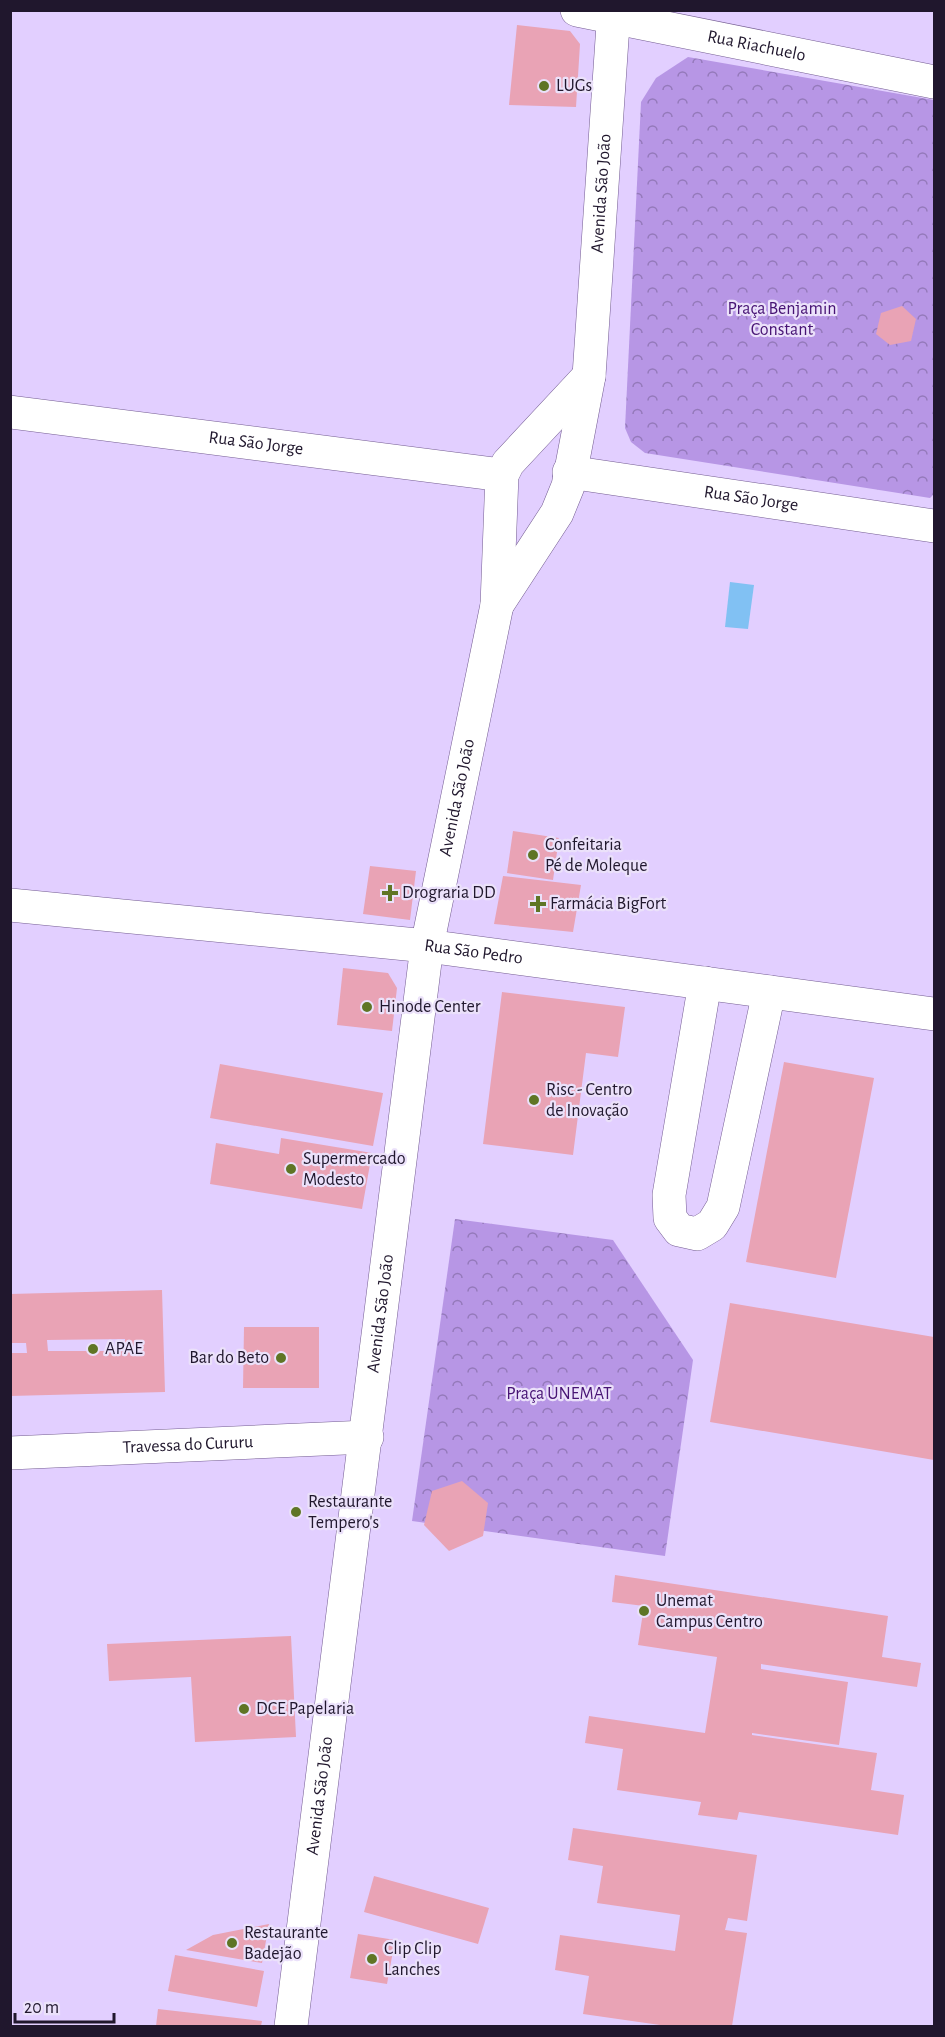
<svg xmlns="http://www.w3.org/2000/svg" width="945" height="2037" viewBox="0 0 945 2037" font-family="'Alegreya Sans',sans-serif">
<defs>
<pattern id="park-crowns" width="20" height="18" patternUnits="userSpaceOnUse" patternTransform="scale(1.5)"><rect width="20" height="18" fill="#b796e5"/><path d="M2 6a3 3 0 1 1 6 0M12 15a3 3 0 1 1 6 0" fill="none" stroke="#9479ba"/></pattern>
</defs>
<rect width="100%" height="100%" fill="#e2cfff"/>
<g fill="url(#park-crowns)">
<path d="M688,57L934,100V494L930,498L645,453L631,442L625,428L641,102L656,78Z"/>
<path d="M455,1219L613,1240L693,1360L665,1556L412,1521Z"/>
</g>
<path fill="#81c1f3" d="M730,582L754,585L748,629L725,627Z"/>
<g fill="#e9a3b5" fill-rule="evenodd">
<path d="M517,25L570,31L580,44L576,107L509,105Z"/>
<path d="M902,306L916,319L911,341L890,345L876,334L881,313Z"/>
<path d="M513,831L559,838L553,880L507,873Z"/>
<path d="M370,866L416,871L410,920L363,914Z"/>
<path d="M503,876L581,885L573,932L494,924Z"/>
<path d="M343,968L388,973L397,988L392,1031L337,1025Z"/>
<path d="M502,992L625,1007L618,1057L586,1053L573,1155L483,1144Z"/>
<path d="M784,1062L874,1078L836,1278L746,1262Z"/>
<path d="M220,1064L383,1093L373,1146L210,1118Z"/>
<path d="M281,1138L372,1153L362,1209L210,1184L216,1143L279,1154Z"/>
<path d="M162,1290L165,1392L10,1396V1353H27L26,1343H10V1294ZM125,1339V1351H48L47,1340Z"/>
<path d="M730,1303L934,1337V1460L710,1422Z"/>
<path d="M244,1327H319V1388H243Z"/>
<path d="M462,1481L488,1503L483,1536L449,1551L424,1525L432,1491Z"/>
<path d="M615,1575L888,1616L882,1657L921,1663L917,1687L761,1664V1669L848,1682L839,1745L752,1733V1735L877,1753L871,1790L904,1795L898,1835L739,1812L737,1820L698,1815L701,1802L617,1790L623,1749L585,1743L589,1716L705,1733L717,1657L638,1645L644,1606L612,1602Z"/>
<path d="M291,1636L296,1737L195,1742L191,1677L109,1681L107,1644Z"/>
<path d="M573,1828L757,1855L747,1921L728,1918L725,1930L747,1933L732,2026H667L583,2014L589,1976L555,1970L560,1935L675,1951L680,1915L597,1903L603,1866L568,1860Z"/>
<path d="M374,1876L489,1908L478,1944L364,1912Z"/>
<path d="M269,1924L262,1963L186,1950L213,1935Z"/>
<path d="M358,1934L395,1940L387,1984L350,1978Z"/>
<path d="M175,1955L264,1971L257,2007L168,1991Z"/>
<path d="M158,2009L262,2021L261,2026H156Z"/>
</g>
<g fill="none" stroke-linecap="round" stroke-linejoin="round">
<defs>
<g id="minor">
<path id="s1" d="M577,10L934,82"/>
<path id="s2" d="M10,412L502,475"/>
<path id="s3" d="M569,472L934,526"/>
<path id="s4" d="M10,905L427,946L934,1014"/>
<path d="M705,983L669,1195L670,1218L679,1230L697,1234L712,1225L723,1207L769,992"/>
<path id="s5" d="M10,1453L367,1437"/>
</g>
<g id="major">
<path id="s6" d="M497,605L557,513L568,486L589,376L614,10"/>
<path id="s7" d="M291,2026L427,946L497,605L502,475L508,463L589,376"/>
</g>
</defs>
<use href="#minor" stroke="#745d92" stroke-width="34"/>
<use href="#major" stroke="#745d92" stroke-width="34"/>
<use href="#minor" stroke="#fff" stroke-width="33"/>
<use href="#major" stroke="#fff" stroke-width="33"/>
</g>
<g fill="#5f7525" stroke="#ebe1fa" stroke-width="2">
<circle cx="544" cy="86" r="6"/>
<circle cx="533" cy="855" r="6"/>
<path d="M387 884h6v6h6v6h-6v6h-6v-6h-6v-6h6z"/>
<path d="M535 895h6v6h6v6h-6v6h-6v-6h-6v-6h6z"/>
<circle cx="367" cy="1007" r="6"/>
<circle cx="534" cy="1100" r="6"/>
<circle cx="291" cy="1169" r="6"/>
<circle cx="93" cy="1349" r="6"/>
<circle cx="281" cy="1358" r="6"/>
<circle cx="296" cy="1512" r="6"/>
<circle cx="644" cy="1611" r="6"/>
<circle cx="244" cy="1709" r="6"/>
<circle cx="232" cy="1943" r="6"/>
<circle cx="372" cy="1959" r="6"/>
</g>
<g text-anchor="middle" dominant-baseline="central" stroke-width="4.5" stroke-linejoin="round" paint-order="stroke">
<g font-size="18" fill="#20172d" stroke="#ebe1fa">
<text stroke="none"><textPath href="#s1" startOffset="183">Rua Riachuelo</textPath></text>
<text stroke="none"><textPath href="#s6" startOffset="434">Avenida São João</textPath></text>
<text stroke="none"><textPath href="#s2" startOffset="248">Rua São Jorge</textPath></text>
<text stroke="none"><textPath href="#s3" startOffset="184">Rua São Jorge</textPath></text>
<text stroke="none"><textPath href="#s7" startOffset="1240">Avenida São João</textPath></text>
<text stroke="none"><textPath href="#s4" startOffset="466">Rua São Pedro</textPath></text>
<text stroke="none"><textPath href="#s7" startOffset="718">Avenida São João</textPath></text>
<text stroke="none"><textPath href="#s5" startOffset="178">Travessa do Cururu</textPath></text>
<text stroke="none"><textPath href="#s7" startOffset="232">Avenida São João</textPath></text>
</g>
<g font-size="18" fill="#20172d" stroke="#ebe1fa" text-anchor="start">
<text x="556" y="86">LUGs</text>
<text x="545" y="845">Confeitaria<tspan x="545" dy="21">Pé de Moleque</tspan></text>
<text x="402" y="893">Drograria DD</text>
<text x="550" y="904">Farmácia BigFort</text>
<text x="379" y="1007">Hinode Center</text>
<text x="546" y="1090">Risc - Centro<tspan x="546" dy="21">de Inovação</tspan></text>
<text x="303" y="1159">Supermercado<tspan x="303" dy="21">Modesto</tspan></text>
<text x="105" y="1349">APAE</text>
<text x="269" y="1358" text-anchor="end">Bar do Beto</text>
<text x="308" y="1502">Restaurante<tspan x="308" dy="21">Tempero's</tspan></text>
<text x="656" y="1601">Unemat<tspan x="656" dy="21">Campus Centro</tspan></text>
<text x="256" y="1709">DCE Papelaria</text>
<text x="244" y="1933">Restaurante<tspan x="244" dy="21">Badejão</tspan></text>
<text x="384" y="1949">Clip Clip<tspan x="384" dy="21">Lanches</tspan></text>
</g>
<g font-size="18" fill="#471374" stroke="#ebe1fa">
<text x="782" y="309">Praça Benjamin<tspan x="782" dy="21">Constant</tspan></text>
<text x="559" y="1394">Praça UNEMAT</text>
</g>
</g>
<rect width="945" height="2037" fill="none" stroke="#20172d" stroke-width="24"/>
<path d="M15 2013v9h99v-9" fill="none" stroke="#20172d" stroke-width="3"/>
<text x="24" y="2013" font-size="18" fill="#20172d" stroke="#ebe1fa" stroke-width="4.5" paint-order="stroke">20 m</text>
</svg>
